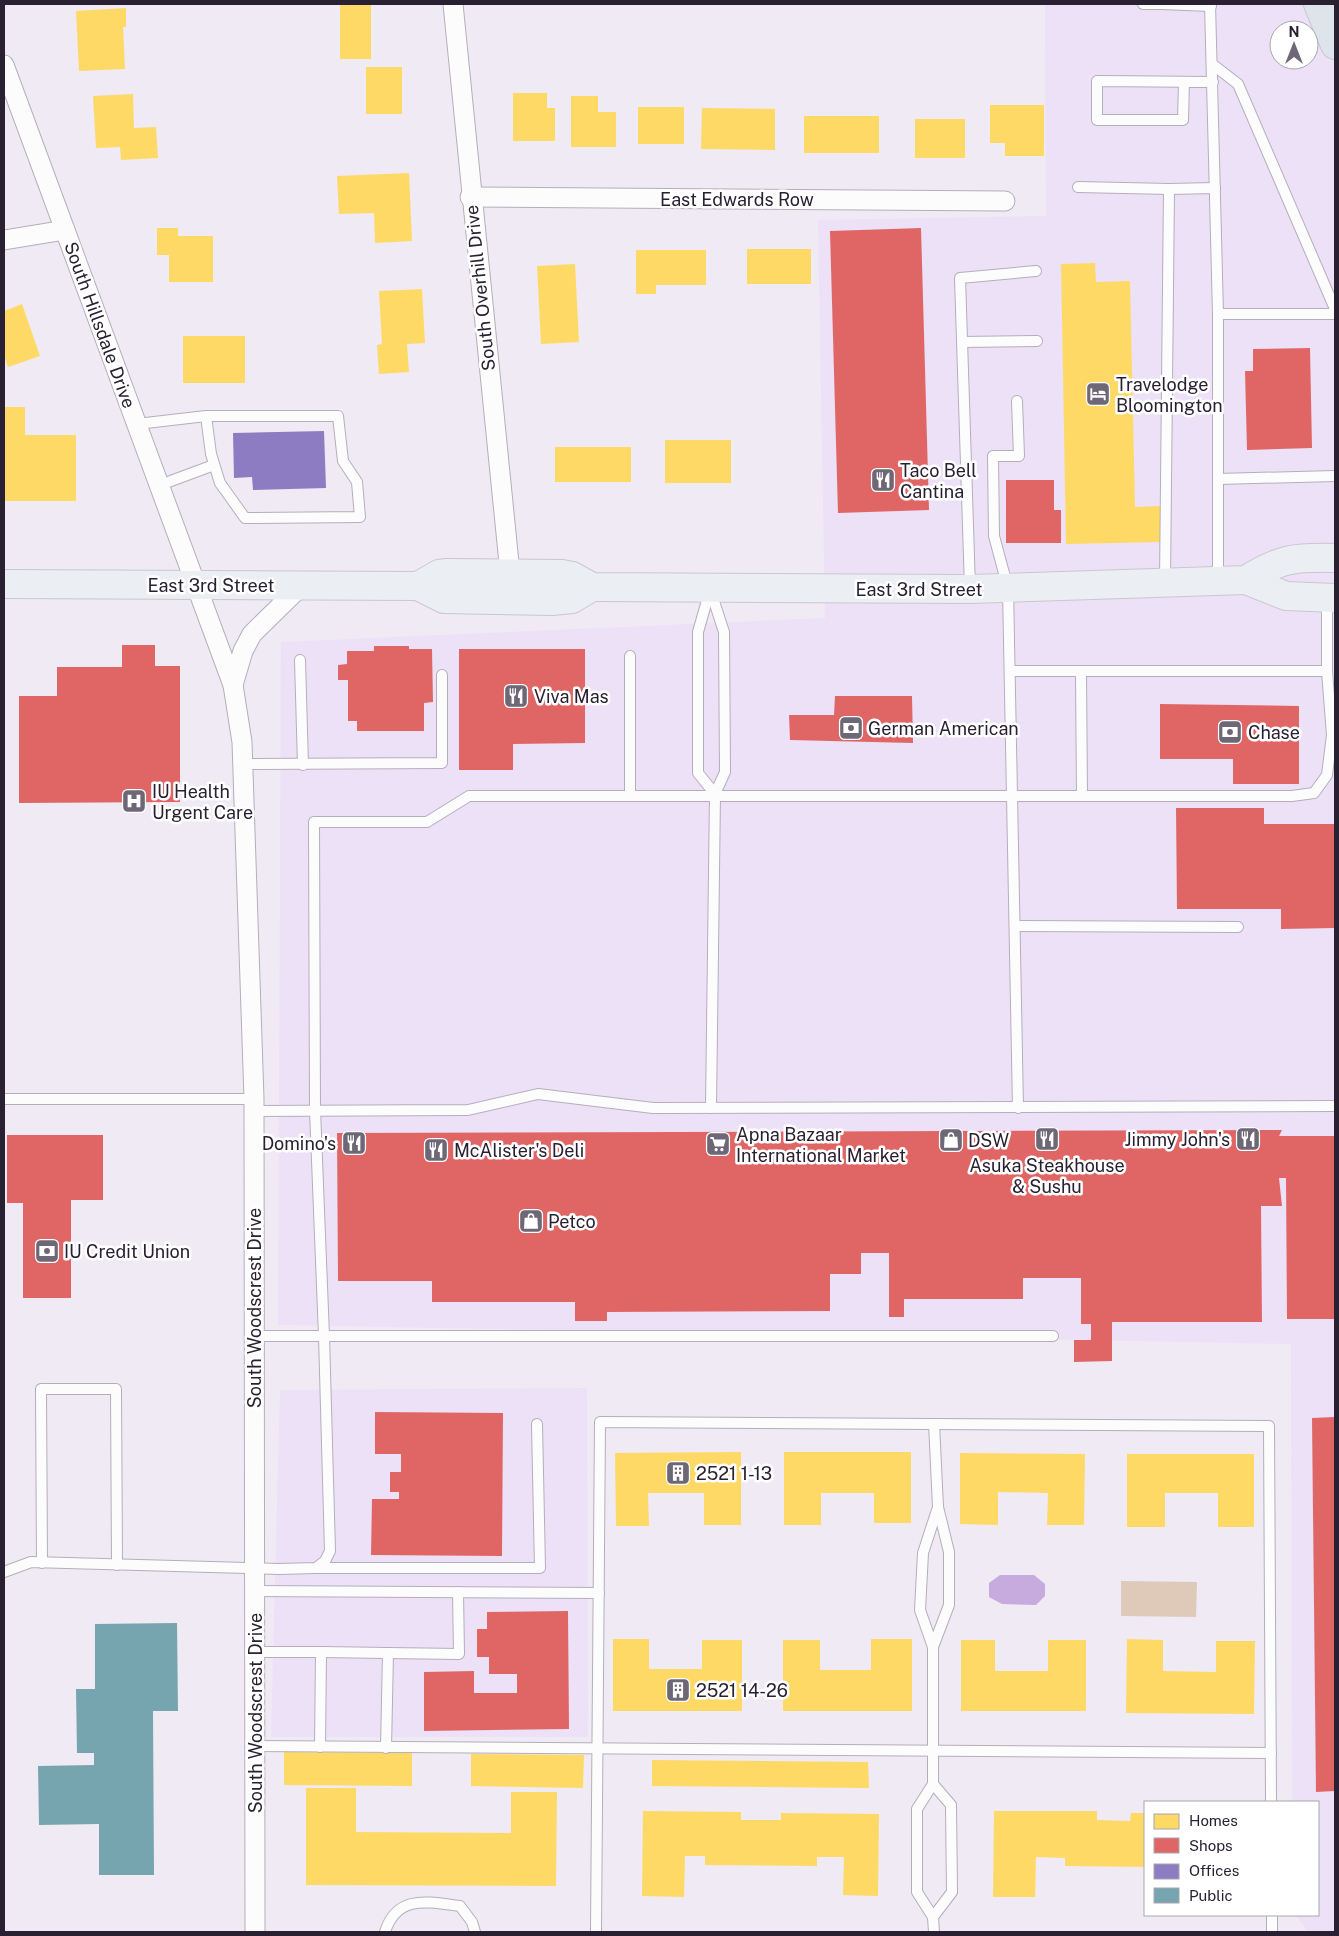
<svg xmlns="http://www.w3.org/2000/svg" width="1339" height="1936" viewBox="0 0 1339 1936" font-family="'Public Sans',sans-serif">
<rect width="100%" height="100%" fill="#efeaf4"/>
<g fill="#ede1f7" fill-rule="evenodd">
<path d="M1045,4H1335V1932H1308L1296,1915H1318V1802H1292L1291,1344L278,1325L281,642L825,618L818,220L1046,216ZM1279,30H1309V60H1279Z"/>
<path d="M587,1388L588,1737H271L280,1390Z"/>
</g>
<path fill="#dfcaba" d="M1121,1581L1197,1582L1196,1617L1121,1616Z"/>
<path fill="#c7abde" d="M1000,1575H1034L1045,1584V1596L1036,1605L1002,1604L989,1597V1583Z"/>
<g fill="#ffd966">
<rect x="340" y="4" width="31" height="55"/>
<path d="M126,8V27H123L125,69L79,71L76,11Z"/>
<rect x="366" y="67" width="36" height="47"/>
<path d="M513,93H547V108H555V141H513Z"/>
<path d="M133,94L134,128L156,127L158,158L121,160L120,147L96,148L93,96Z"/>
<path d="M571,96H598V112H616V147H571Z"/>
<path d="M990,105H1044V156H1005V143H990Z"/>
<rect x="638" y="107" width="46" height="37"/>
<path d="M702,108L775,109V150L701,149Z"/>
<rect x="804" y="116" width="75" height="37"/>
<rect x="915" y="119" width="50" height="39"/>
<path d="M409,173L412,241L375,243L374,213L339,214L337,176Z"/>
<path d="M157,228H178V236H213V282H169V255H157Z"/>
<rect x="747" y="249" width="64" height="35"/>
<path d="M636,250H706V285H656V294H636Z"/>
<path d="M1095,263L1096,282L1130,281L1135,507L1160,506V542L1066,544L1061,264Z"/>
<path d="M575,264L579,342L541,344L537,266Z"/>
<path d="M422,289L425,343L407,344L409,372L379,374L377,345L382,344L379,291Z"/>
<path d="M22,304L40,356L8,367L4,355V311Z"/>
<rect x="183" y="336" width="62" height="47"/>
<path d="M4,407H25V435H76V501H4Z"/>
<rect x="665" y="440" width="66" height="43"/>
<rect x="555" y="447" width="76" height="35"/>
<path d="M741,1452V1525H704V1493H648L649,1526H616L615,1453Z"/>
<path d="M784,1452H911V1523H874V1493H821V1525H784Z"/>
<path d="M960,1453L1085,1454L1084,1525H1047L1048,1493L998,1492V1525L960,1524Z"/>
<path d="M1127,1454H1254V1527H1218V1493H1165V1527H1127Z"/>
<path d="M613,1639H649V1669H702V1640H742V1711H613Z"/>
<path d="M871,1639H912V1711H783V1640H820V1670H871Z"/>
<path d="M1127,1639L1163,1640V1671L1216,1672V1641H1255L1254,1714L1126,1713Z"/>
<path d="M961,1640H995V1671H1048V1640H1086V1711H961Z"/>
<path d="M284,1752L412,1753V1786L284,1785Z"/>
<path d="M471,1754L584,1755L583,1788L471,1786Z"/>
<path d="M652,1760L868,1762L869,1788L652,1786Z"/>
<path d="M306,1788H356V1832L511,1833V1792H557L556,1886L306,1885Z"/>
<path d="M643,1811L741,1812V1820H781V1813L879,1814L878,1896L843,1895L844,1857H817V1866L705,1865V1856H685L684,1897L642,1896Z"/>
<path d="M994,1811H1097V1820L1130,1821L1131,1813H1145V1867L1065,1866V1858L1036,1857L1035,1897H993Z"/>
</g>
<g fill="#e06666">
<path d="M921,228L929,510L838,513L830,231Z"/>
<path d="M1310,348L1312,448L1247,450L1245,371H1253V349Z"/>
<path d="M1006,480H1054V510H1061V543H1006Z"/>
<path d="M122,645H155V666H180V802L19,803V696H57V667H122Z"/>
<path d="M374,646H409V649H432L433,702L424,703V731H357V721H348V680H338V665L347,664V651H374Z"/>
<path d="M459,649H585V743L513,744V770H459Z"/>
<path d="M835,696H912L913,743L790,740L789,715H834Z"/>
<path d="M1160,704L1299,706V784H1233V759H1160Z"/>
<path d="M1176,808H1264V824H1335V928L1281,929V909H1177Z"/>
<path d="M1282,1130L1279,1136H1335V1319H1287L1286,1178H1279L1282,1206H1261L1262,1322H1112V1361L1074,1362V1340H1091V1324H1081V1278H1023V1299H904V1317H889V1253H861V1274H830V1311L607,1312V1321H575V1302H432V1281H338L337,1133Z"/>
<path d="M7,1135H103V1200H71V1298H23V1203H7Z"/>
<path d="M375,1412L503,1413L502,1556L371,1555L372,1499H399V1492H390V1472H401V1454H375Z"/>
<path d="M1335,1417V1791L1316,1792L1312,1418Z"/>
<path d="M568,1611L569,1729L424,1731V1672L474,1671V1693H517V1674H489V1657H477V1629H487V1612Z"/>
</g>
<path fill="#8e7cc3" d="M324,431L326,488L253,490L252,477L234,478L233,433Z"/>
<path fill="#76a5af" d="M177,1623L178,1711H153L154,1875H99V1824L39,1825L38,1766L94,1765V1753H77L76,1689H95V1624Z"/>
<g fill="none" stroke-linecap="round" stroke-linejoin="round">
<defs>
<g id="lane">
<path d="M1143,4H1161"/>
<path d="M1161,4L1211,6"/>
<path d="M1210,4L1218,314"/>
<path d="M1212,64L1238,84L1335,309"/>
<path d="M1184,82L1183,120H1097V81L1213,82"/>
<path d="M1078,187L1169,189"/>
<path d="M962,342L1037,341"/>
<path d="M1017,401L1019,456H993L994,536L1008,588L1018,1108"/>
<path d="M137,424L206,416H338L343,461L357,482L360,517L245,518L220,483L211,454L206,416"/>
<path d="M1218,479L1335,476"/>
<path d="M160,485L214,465"/>
<path d="M1218,580V314H1335"/>
<path d="M1165,582L1169,189L1215,188"/>
<path d="M970,588L960,278L1036,271"/>
<path d="M710,589L724,632L725,772L715,794L711,1108"/>
<path d="M710,590L698,632V773L715,794"/>
<path d="M1327,599V671"/>
<path d="M630,656V796"/>
<path d="M300,660L303,765"/>
<path d="M1011,671H1327L1332,735L1327,775L1314,793L1292,796H469L427,822H314L315,1110L324,1336H1053"/>
<path d="M1081,672L1082,796"/>
<path d="M242,764L442,763V675"/>
<path d="M1015,926L1238,927"/>
<path d="M4,1099H254"/>
<path d="M254,1111L468,1110L538,1094L653,1108L1335,1106"/>
<path d="M42,1563L41,1389H116L117,1565"/>
<path d="M316,1568H540L537,1424"/>
<path d="M4,1572L31,1562L279,1569L316,1568L325,1561L330,1551L324,1336H254"/>
<path d="M254,1591L599,1593"/>
<path d="M933,1647L949,1605V1552L938,1507L934,1424"/>
<path d="M254,1652H321L320,1747"/>
<path d="M321,1652L388,1653L386,1748"/>
<path d="M388,1653L459,1654L458,1592"/>
<path d="M254,1746L1271,1753"/>
<path d="M933,1784L951,1805L952,1892L933,1917"/>
<path d="M1272,1915V1932"/>
<path d="M385,1932C397,1894 428,1902 460,1906L472,1922L475,1932"/>
<path d="M596,1932L600,1422L1269,1426L1271,1802"/>
<path d="M934,1932L933,1917L917,1892V1809L933,1784V1647L920,1610L923,1553L938,1507"/>
</g>
<g id="street">
<path d="M453,4L510,573"/>
<path d="M4,65L233,685L242,742L254,1099L255,1932"/>
<path d="M470,197L1005,201"/>
<path d="M4,240L65,230"/>
<path d="M233,685L243,651L252,634L302,585"/>
</g>
<g id="primary">
<path d="M1246,580L1286,596L1335,598"/>
<path d="M4,584L418,586L439,574L447,573L562,574L572,576L592,587L970,589L1246,580C1281,558 1295,557 1335,558"/>
<path d="M418,586L444,599L552,601L572,599L592,587"/>
</g>
<path id="highway" d="M1318,4L1335,45"/>
</defs>
<use href="#lane" stroke="#b4aeba" stroke-width="12"/>
<use href="#street" stroke="#b4aeba" stroke-width="21"/>
<use href="#primary" stroke="#cac7ce" stroke-width="30"/>
<use href="#highway" stroke="#cac7ce" stroke-width="30"/>
<use href="#lane" stroke="#fdfcfd" stroke-width="10"/>
<use href="#street" stroke="#fdfcfd" stroke-width="19"/>
<use href="#primary" stroke="#ebeef3" stroke-width="28"/>
<use href="#highway" stroke="#dee4ec" stroke-width="28"/>
</g>
<defs>
<symbol id="hotel-square" viewBox="-11 -11 22 22"><rect x="-9" y="-9" width="18" height="18" rx="4" fill="#6e6775" stroke="#fff"/><path d="M-6-4.5h1.5V1H6V5H4.5V3h-9V5H-6ZM-4 0a1.8 1.8 0 1 1 3.6 0ZM.5 0V-2.5h3Q6-2.5 6 0Z" fill="#fff"/></symbol>
<symbol id="restaurant-square" viewBox="-11 -11 22 22"><rect x="-9" y="-9" width="18" height="18" rx="4" fill="#6e6775" stroke="#fff"/><path d="M-5-6h1v4h1v-4h1v4h1v-4h1v5L-1.5 .5V6h-2V.5L-5-1ZM5-6V6H3V1.5H1.5Q1.5-4 5-6Z" fill="#fff"/></symbol>
<symbol id="bank-square" viewBox="-11 -11 22 22"><rect x="-9" y="-9" width="18" height="18" rx="4" fill="#6e6775" stroke="#fff"/><path d="M-6-4H6V4H-6ZM0-2.3a2.3 2.3 0 1 0 0 4.6a2.3 2.3 0 1 0 0-4.6Z" fill="#fff"/></symbol>
<symbol id="hospital-square" viewBox="-11 -11 22 22"><rect x="-9" y="-9" width="18" height="18" rx="4" fill="#6e6775" stroke="#fff"/><path d="M-5-5h3v3.5h4V-5h3V5h-3V1.5h-4V5h-3Z" fill="#fff"/></symbol>
<symbol id="shop-square" viewBox="-11 -11 22 22"><rect x="-9" y="-9" width="18" height="18" rx="4" fill="#6e6775" stroke="#fff"/><path d="M-5-2.5h2.3a2.7 3.5 0 0 1 5.4 0H5L5.5 6h-11ZM-1.5-2.5h3a1.5 2.3 0 0 0-3 0Z" fill="#fff"/></symbol>
<symbol id="supermarket-square" viewBox="-11 -11 22 22"><rect x="-9" y="-9" width="18" height="18" rx="4" fill="#6e6775" stroke="#fff"/><path d="M-6-5.5h2.5l.6 2H6L4.5 2H-2.5L-4.4-4H-6ZM-1.5 3.2a1.3 1.3 0 1 0 .1 0ZM3 3.2a1.3 1.3 0 1 0 .1 0Z" fill="#fff"/></symbol>
<symbol id="building-square" viewBox="-11 -11 22 22"><rect x="-9" y="-9" width="18" height="18" rx="4" fill="#6e6775" stroke="#fff"/><path d="M-4-6H4V6H1V3H-1V6H-4ZM-2.5-4.3h1.7v1.8h-1.7ZM.8-4.3h1.7v1.8H.8ZM-2.5-1h1.7V.8h-1.7ZM.8-1h1.7V.8H.8Z" fill="#fff"/></symbol>
</defs>
<g fill-rule="evenodd">
<use href="#hotel-square" x="1084" y="380" width="28" height="28"/>
<use href="#restaurant-square" x="869" y="466" width="28" height="28"/>
<use href="#restaurant-square" x="502" y="682" width="28" height="28"/>
<use href="#bank-square" x="837" y="714" width="28" height="28"/>
<use href="#bank-square" x="1216" y="718" width="28" height="28"/>
<use href="#hospital-square" x="120" y="787" width="28" height="28"/>
<use href="#restaurant-square" x="1033" y="1125" width="28" height="28"/>
<use href="#restaurant-square" x="1234" y="1125" width="28" height="28"/>
<use href="#shop-square" x="937" y="1126" width="28" height="28"/>
<use href="#restaurant-square" x="340" y="1129" width="28" height="28"/>
<use href="#supermarket-square" x="704" y="1130" width="28" height="28"/>
<use href="#restaurant-square" x="422" y="1136" width="28" height="28"/>
<use href="#shop-square" x="517" y="1207" width="28" height="28"/>
<use href="#bank-square" x="33" y="1237" width="28" height="28"/>
<use href="#building-square" x="664" y="1459" width="28" height="28"/>
<use href="#building-square" x="664" y="1676" width="28" height="28"/>
</g>
<g text-anchor="middle" dominant-baseline="central" stroke-width="5" stroke-linejoin="round" paint-order="stroke">
<g font-size="18" fill="#292031" stroke="#fff">
<text x="737" y="199">East Edwards Row</text>
<text transform="translate(480 288) rotate(-96)">South Overhill Drive</text>
<text transform="translate(100 325) rotate(70)">South Hillsdale Drive</text>
<text x="211" y="585">East 3rd Street</text>
<text x="919" y="589">East 3rd Street</text>
<text transform="translate(254 1308) rotate(-90)">South Woodscrest Drive</text>
<text transform="translate(255 1713) rotate(-90)">South Woodscrest Drive</text>
</g>
<g font-size="18" fill="#292031" stroke="#fff" text-anchor="start">
<text x="1116" y="384">Travelodge<tspan x="1116" dy="21">Bloomington</tspan></text>
<text x="900" y="470">Taco Bell<tspan x="900" dy="21">Cantina</tspan></text>
<text x="534" y="696">Viva Mas</text>
<text x="868" y="728">German American</text>
<text x="1248" y="732">Chase</text>
<text x="152" y="791">IU Health<tspan x="152" dy="21">Urgent Care</tspan></text>
<text x="736" y="1134">Apna Bazaar<tspan x="736" dy="21">International Market</tspan></text>
<text x="1230" y="1139" text-anchor="end">Jimmy John's</text>
<text x="968" y="1140">DSW</text>
<text x="336" y="1143" text-anchor="end">Domino's</text>
<text x="454" y="1150">McAlister's Deli</text>
<text x="1047" y="1165" text-anchor="middle">Asuka Steakhouse<tspan x="1047" dy="21">&amp; Sushu</tspan></text>
<text x="548" y="1221">Petco</text>
<text x="64" y="1251">IU Credit Union</text>
<text x="696" y="1473">2521 1-13</text>
<text x="696" y="1690">2521 14-26</text>
</g>
</g>
<rect width="1339" height="1936" fill="none" stroke="#292031" stroke-width="10"/>
<rect x="1144" y="1801" width="175" height="115" fill="#ffffff" stroke="#a9a6ad"/>
<rect x="1154" y="1814" width="25" height="15" fill="#ffd966" stroke="#a9a6ad"/>
<text x="1189" y="1826" font-size="15" fill="#292031">Homes</text>
<rect x="1154" y="1838" width="25" height="15" fill="#e06666" stroke="#a9a6ad"/>
<text x="1189" y="1851" font-size="15" fill="#292031">Shops</text>
<rect x="1154" y="1864" width="25" height="15" fill="#8e7cc3" stroke="#a9a6ad"/>
<text x="1189" y="1876" font-size="15" fill="#292031">Offices</text>
<rect x="1154" y="1888" width="25" height="15" fill="#76a5af" stroke="#a9a6ad"/>
<text x="1189" y="1901" font-size="15" fill="#292031">Public</text>
<g transform="translate(1294 45)"><circle r="24" fill="#ffffff" stroke="#a9a6ad"/>
<path d="M0-4L9 19L0 12L-9 19Z" fill="#6e6775"/>
<text y="-8" font-size="14" font-weight="bold" text-anchor="middle" fill="#292031">N</text>
</g>
</svg>
